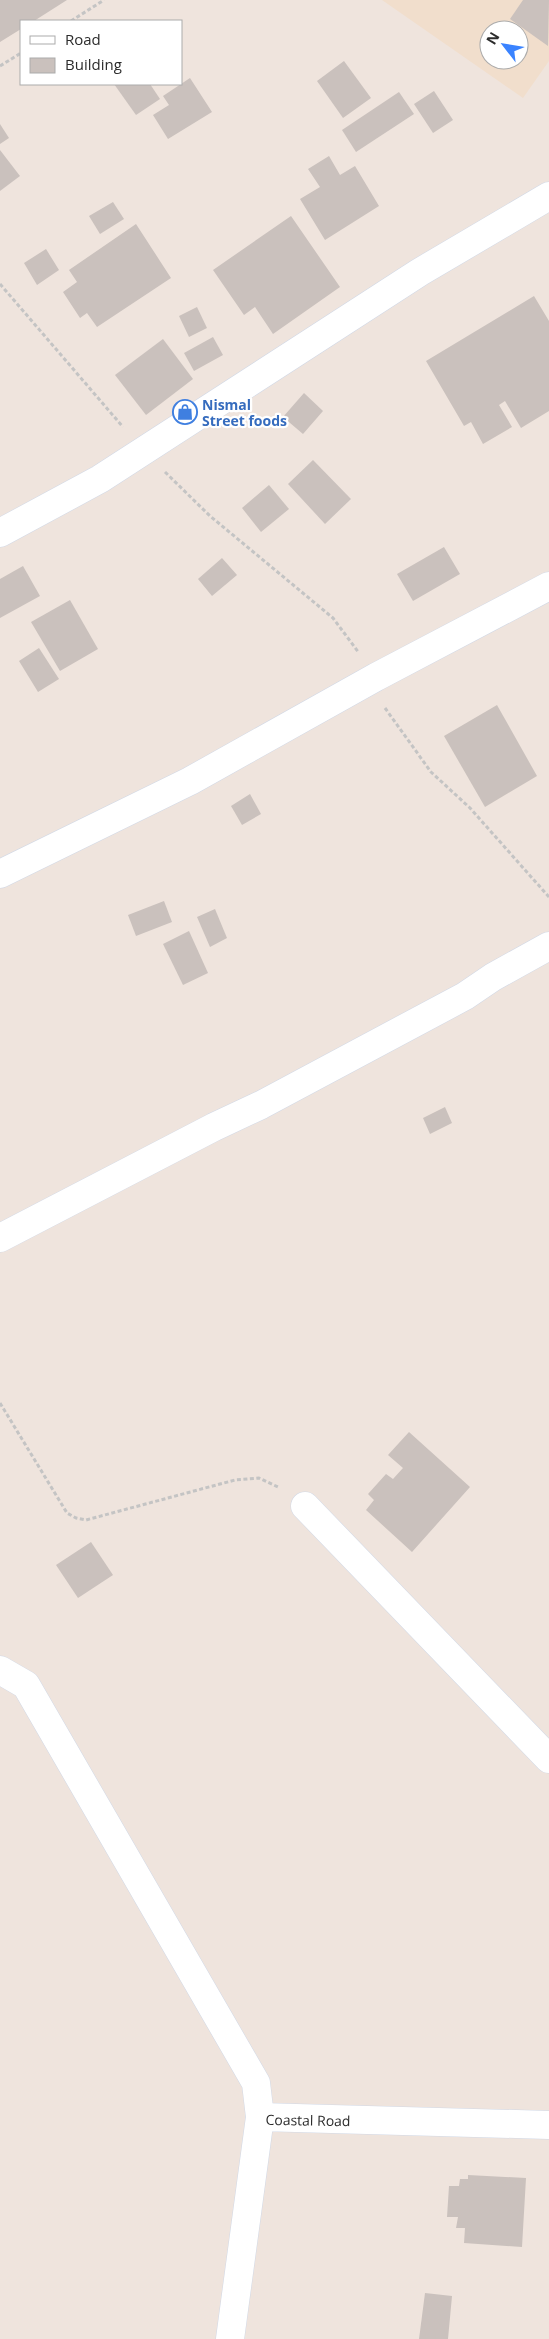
<svg xmlns="http://www.w3.org/2000/svg" width="549" height="2339" viewBox="0 0 549 2339" font-family="'Open Sans',sans-serif">
<rect width="100%" height="100%" fill="#efe4dd"/>
<path fill="#f1decc" fill-rule="evenodd" d="M382,0H549V61L523,98ZM489,30H519V60H489Z"/>
<g fill="#cac1bd">
<path d="M0,0H67L34,21H21V29L0,42Z"/>
<path d="M523,0H549L548,46L510,19Z"/>
<path d="M344,61L371,98L343,118L317,81Z"/>
<path d="M190,78L212,112L168,139L153,115L169,105L163,96Z"/>
<path d="M114,84H150L160,99L136,115Z"/>
<path d="M434,91L453,120L433,133L414,104Z"/>
<path d="M399,92L414,114L356,152L342,130Z"/>
<path d="M0,124L9,138L0,144Z"/>
<path d="M0,150L20,176L0,191Z"/>
<path d="M329,156L340,175L355,166L379,206L325,240L300,199L320,187L308,169Z"/>
<path d="M113,202L124,219L100,234L89,216Z"/>
<path d="M291,216L340,287L273,334L255,307L244,315L213,270Z"/>
<path d="M136,224L171,278L97,327L87,313L80,318L63,292L77,282L69,270Z"/>
<path d="M46,249L59,270L37,285L24,263Z"/>
<path d="M534,296L549,321V411L521,428L505,401L499,405L512,427L483,444L471,422L464,426L426,361Z"/>
<path d="M197,307L207,328L189,337L179,316Z"/>
<path d="M213,337L223,355L194,371L184,353Z"/>
<path d="M163,339L193,379L146,415L115,375Z"/>
<path d="M304,393L323,411L303,434L283,417Z"/>
<path d="M313,460L351,499L325,524L288,484Z"/>
<path d="M269,485L289,509L261,532L242,508Z"/>
<path d="M444,547L460,574L413,601L397,574Z"/>
<path d="M222,558L237,575L212,596L198,579Z"/>
<path d="M23,566L40,596L0,618V579Z"/>
<path d="M70,600L98,649L60,671L31,622Z"/>
<path d="M39,648L59,679L38,692L19,661Z"/>
<path d="M497,705L537,776L485,807L444,736Z"/>
<path d="M250,794L261,814L242,825L231,806Z"/>
<path d="M164,901L172,922L136,936L128,915Z"/>
<path d="M215,909L227,938L210,947L197,917Z"/>
<path d="M189,931L208,973L183,985L163,944Z"/>
<path d="M445,1107L452,1123L430,1134L423,1118Z"/>
<path d="M409,1432L470,1487L412,1552L366,1510L374,1500L368,1494L386,1474L393,1479L403,1468L388,1455Z"/>
<path d="M91,1542L113,1575L78,1598L56,1565Z"/>
<path d="M468,2175L526,2178L522,2247L464,2243L465,2228H456L458,2217H447L449,2186H459L460,2179H468Z"/>
<path d="M425,2293L452,2296L448,2339H419Z"/>
</g>
<g fill="none" stroke-linecap="round" stroke-linejoin="round">
<defs>
<g id="street">
<path d="M0,874L190,781L376,677L549,586"/>
<path d="M0,1238L214,1127L261,1105L465,996L493,977L549,946"/>
<path d="M305,1506L549,1759"/>
</g>
<g id="secondary">
<path d="M0,533L100,479L420,272L549,196"/>
<path d="M0,1670L26,1685L256,2083L260,2117"/>
<path d="M230,2339L260,2117L549,2125"/>
</g>
</defs>
<use href="#street" stroke="#d2d9e6" stroke-width="29"/>
<use href="#secondary" stroke="#d2d9e6" stroke-width="29"/>
<g stroke="#c4c4c4" stroke-width="3" stroke-dasharray="4 2.5" stroke-linecap="butt">
<path d="M71,21L104,0"/>
<path d="M0,66L21,53"/>
<path d="M0,284L123,427"/>
<path d="M165,472L210,516L333,618L359,653"/>
<path d="M385,708L431,772L470,808L549,897"/>
<path d="M0,1403L67,1513L76,1518L86,1520L235,1480L259,1478L280,1488"/>
</g>
<use href="#street" stroke="#fff" stroke-width="28"/>
<use href="#secondary" stroke="#fff" stroke-width="28"/>
</g>
<defs>
<symbol id="shop-ring" viewBox="-11 -11 22 22"><circle r="9.5" fill="#fff" stroke="#3f7fe0" stroke-width="1.5"/><path d="M-5-2.5h2.3a2.7 3.5 0 0 1 5.4 0H5L5.5 6h-11ZM-1.5-2.5h3a1.5 2.3 0 0 0-3 0Z" fill="#3f7fe0"/></symbol>
</defs>
<g fill-rule="evenodd">
<use href="#shop-ring" x="171" y="398" width="28" height="28"/>
</g>
<g text-anchor="middle" dominant-baseline="central" stroke-width="4.5" stroke-linejoin="round" paint-order="stroke">
<g font-size="14" font-weight="bold" fill="#366cbe" stroke="#fff" text-anchor="start">
<text x="202" y="404">Nismal<tspan x="202" dy="16">Street foods</tspan></text>
</g>
<g font-size="14" fill="#2c2c2c" stroke="#fff">
<text transform="translate(308 2120) rotate(1)">Coastal Road</text>
</g>
</g>
<rect x="20" y="20" width="162" height="65" fill="#ffffff" stroke="#ababab"/>
<rect x="30" y="36" width="25" height="8" fill="#ffffff" stroke="#ababab"/>
<text x="65" y="45" font-size="15" fill="#2c2c2c">Road</text>
<rect x="30" y="58" width="25" height="15" fill="#cac1bd" stroke="#ababab"/>
<text x="65" y="70" font-size="15" fill="#2c2c2c">Building</text>
<g transform="translate(504 45) rotate(301)"><circle r="24" fill="#ffffff" stroke="#ababab"/>
<path d="M0-4L9 19L0 12L-9 19Z" fill="#3a83ff"/>
<text y="-8" font-size="14" font-weight="bold" text-anchor="middle" fill="#2c2c2c">N</text>
</g>
</svg>
